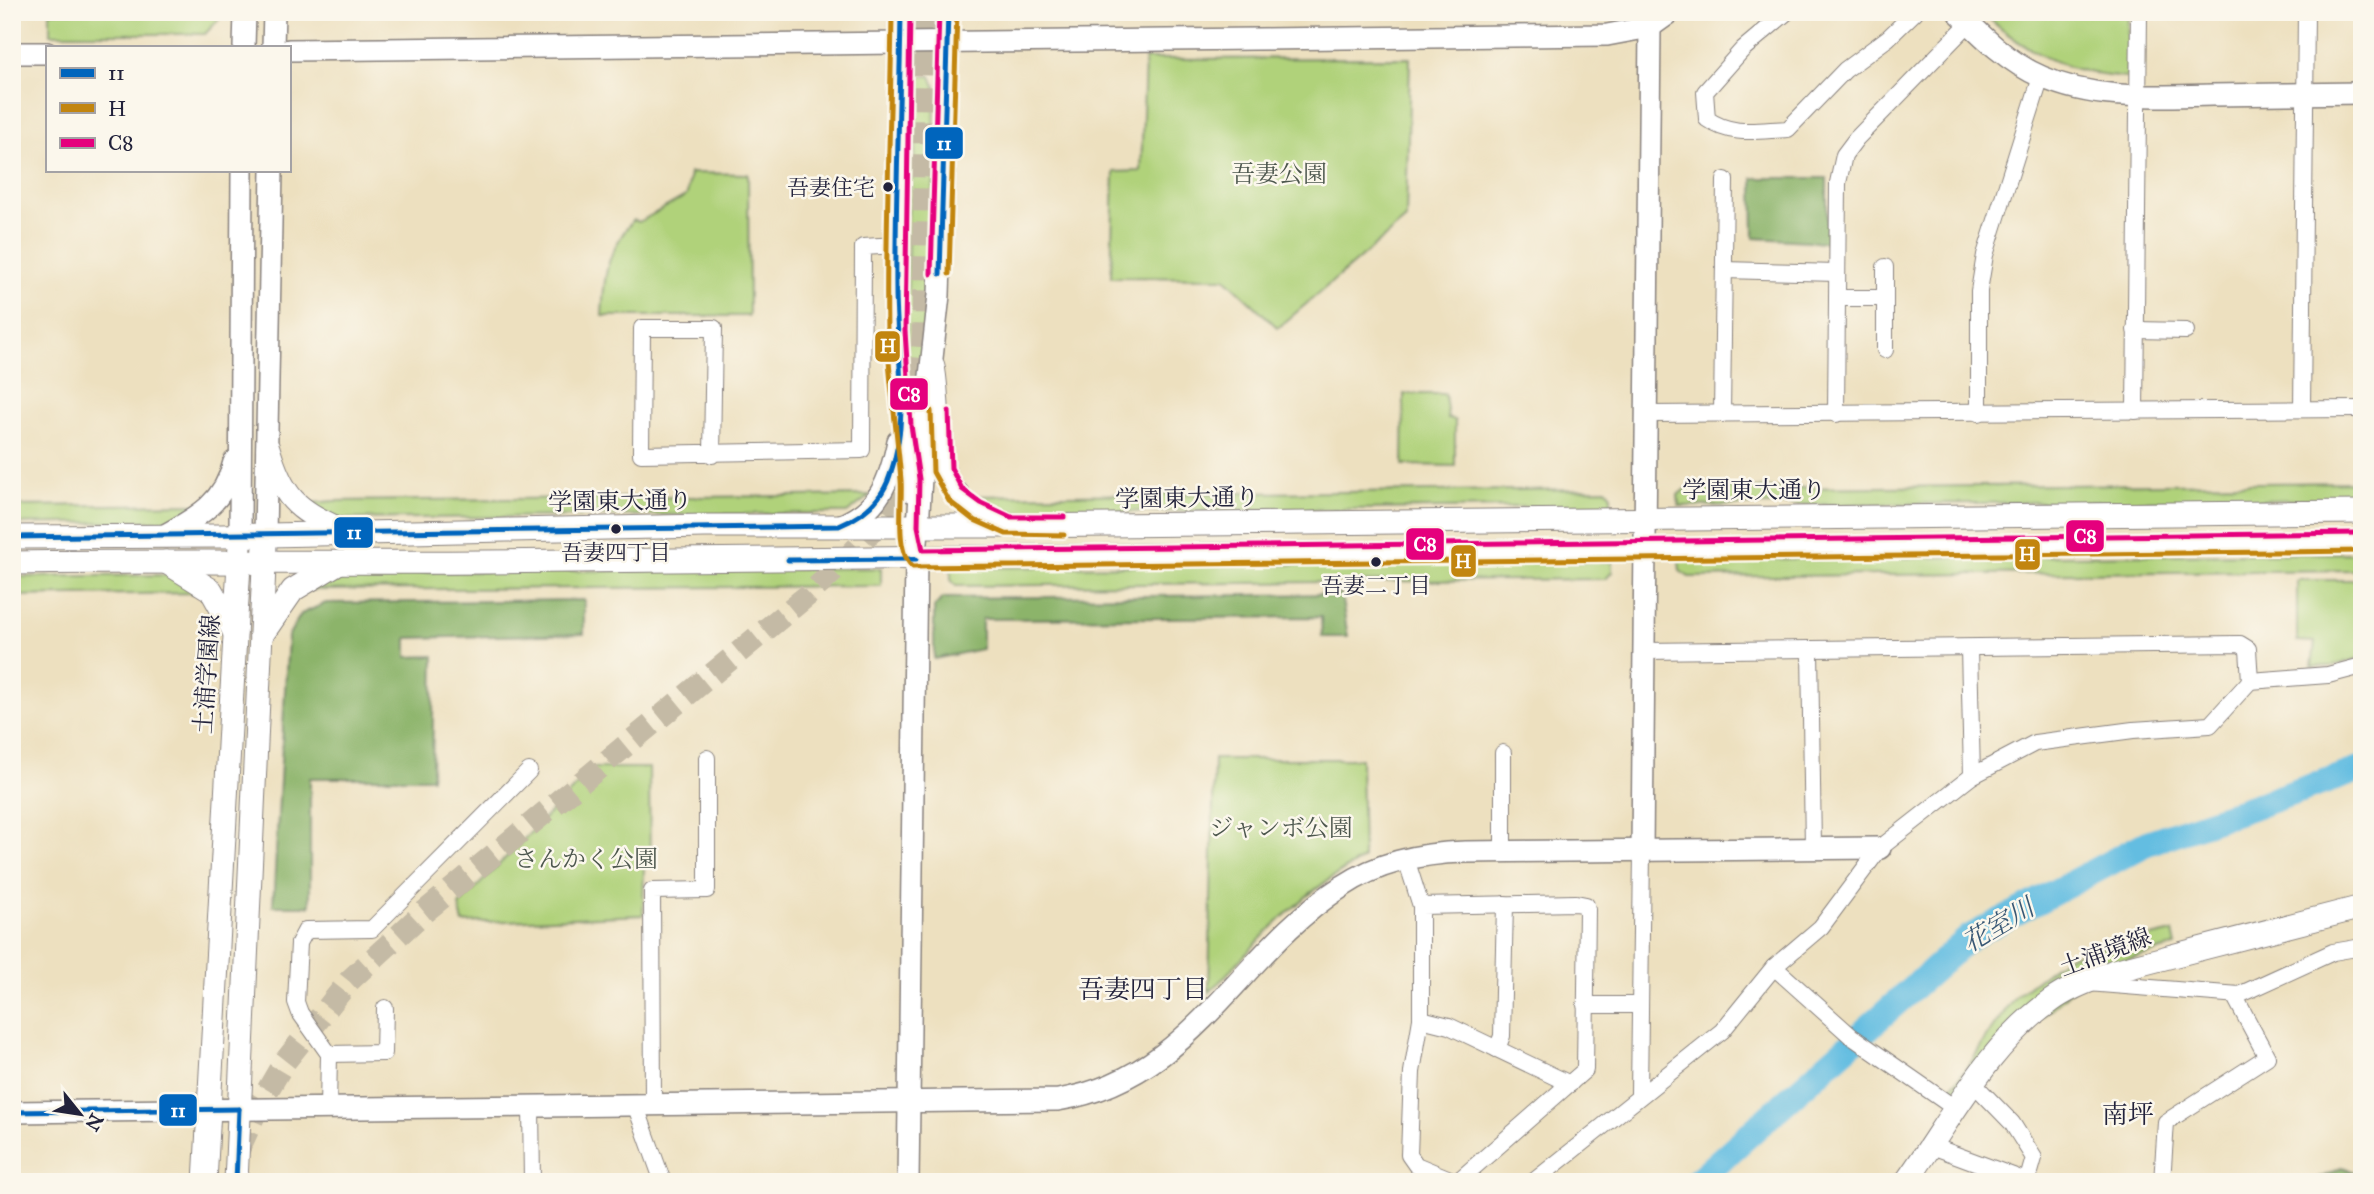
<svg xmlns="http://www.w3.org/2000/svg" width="2374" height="1194" viewBox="0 0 2374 1194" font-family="'IM FELL Great Primer','Noto Serif JP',serif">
<rect width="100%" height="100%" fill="#fbf7ec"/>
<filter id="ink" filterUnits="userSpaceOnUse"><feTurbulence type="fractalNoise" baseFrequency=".0143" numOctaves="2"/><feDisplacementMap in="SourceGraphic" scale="14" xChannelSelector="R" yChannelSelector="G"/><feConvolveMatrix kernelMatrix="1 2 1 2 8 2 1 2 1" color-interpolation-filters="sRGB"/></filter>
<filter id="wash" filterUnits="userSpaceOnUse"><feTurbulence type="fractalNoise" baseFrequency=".00686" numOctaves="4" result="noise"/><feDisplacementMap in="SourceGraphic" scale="28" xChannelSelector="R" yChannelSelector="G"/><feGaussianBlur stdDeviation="1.57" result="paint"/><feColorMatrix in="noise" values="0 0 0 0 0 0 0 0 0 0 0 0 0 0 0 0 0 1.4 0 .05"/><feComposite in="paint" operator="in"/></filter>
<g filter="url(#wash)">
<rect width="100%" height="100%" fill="#ede0bf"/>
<g fill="#b0d27a" stroke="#697a5a" stroke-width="2">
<path d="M50,12H221V17L205,34H50Z"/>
<path d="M1991,12H2128L2127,78C2071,74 2028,54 1987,17Z"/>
<path d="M1410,58L1406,219L1278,328L1225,278L1111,277L1114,172L1141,171L1145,59Z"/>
<path d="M920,76H931L935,86L932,302L917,450L907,347L908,212L916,141V85Z"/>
<path d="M690,173L748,174L749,316H602C604,275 606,253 633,220L639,222L687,195Z"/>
<path d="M1404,394H1445L1448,419L1455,420V466L1403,465Z"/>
<path d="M2362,482V499L1679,506L1678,495L1685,489Z"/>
<path d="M1606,489L1611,495V506L1025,513H1006L967,496Z"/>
<path d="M871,495L847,513H828L335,519L304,504L333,501Z"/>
<path d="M200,504L180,518L165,521L12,524V506Z"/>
<path d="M2362,553V570L1689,577L1680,571L1679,560Z"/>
<path d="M1612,561V572L1606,579L956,586L951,580V568Z"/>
<path d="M881,568V586L301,590L318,580L350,573Z"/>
<path d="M165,575L174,577L197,593L12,596V577Z"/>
<path d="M2297,580H2362V657L2333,666L2312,667L2315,642L2297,641Z"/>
<path d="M1214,759H1361L1363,859C1297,894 1260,940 1209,993Z"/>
<path d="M594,768H649L650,866L644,867L643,915L463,923L459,905Z"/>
<path d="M2173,932L2176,946L2095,969L1952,1098L1945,1094L1969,1066L1986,1037L2016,996L2068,956Z"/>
</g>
<g fill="#8cb46a" stroke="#576b52" stroke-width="2">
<path d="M1753,178H1827V242L1754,238Z"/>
<path d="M1341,594L1348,637H1322L1321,617L982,619V649L934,659V607L943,598Z"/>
<path d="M584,600V634L407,638V657L434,656L432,778H310V906H273L288,636L301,614L326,603Z"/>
<path d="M2343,1167L2362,1176V1182H2311Z"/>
</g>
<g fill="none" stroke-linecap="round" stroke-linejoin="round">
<path stroke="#63bde1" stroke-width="26" d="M1696,1182L1970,937L2147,843L2362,769"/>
</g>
</g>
<g filter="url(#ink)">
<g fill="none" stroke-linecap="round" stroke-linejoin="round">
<path stroke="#c4baa5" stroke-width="23" stroke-dasharray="23 11" stroke-linecap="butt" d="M238,1151L259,1105L283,1064L349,981L422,914L808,595C833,572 859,549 879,521C917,468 918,396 923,334L926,12"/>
<defs>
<g id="street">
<path d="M1787,12L1743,49L1705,92L1707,119C1732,137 1759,130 1788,129L1845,70L1888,38L1915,12"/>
<path d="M1724,270L1837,273"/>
<path d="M1837,298H1885"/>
<path d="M2135,330L2186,331"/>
<path d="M1885,350V267"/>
<path d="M2302,409L2306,12"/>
<path d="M2135,411L2139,12"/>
<path d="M1979,413V291L1985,255L2041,77"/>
<path d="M1648,414L2362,409"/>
<path d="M1722,414L1725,180"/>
<path d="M1836,414L1838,183L1844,155L1856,139L1980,12"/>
<path d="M712,455L714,328H642L641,454L862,450L863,247L897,245"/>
<path d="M1969,648L1972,776"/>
<path d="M1810,650L1813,848"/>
<path d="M1644,651L2240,644L2248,649L2250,681"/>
<path d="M1503,753V852"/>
<path d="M1406,859L1421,906V1019L1412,1072L1409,1155L1416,1165L1457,1182L1585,1070L1587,909L1586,905L1576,903L1421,906"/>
<path d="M1774,967L1851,1036L1956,1109"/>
<path d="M2088,983L2239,995L2333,952L2362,947"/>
<path d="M1585,1005H1640"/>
<path d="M1421,1019L1449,1026L1570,1084"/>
<path d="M1497,1049L1502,1036L1505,904"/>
<path d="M329,1054L384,1053L385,1008"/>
<path d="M1974,1084L2012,1123L2034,1158L2028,1179"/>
<path d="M1639,1094L1642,850"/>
<path d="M531,1106L532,1182"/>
<path d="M653,1106L652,891L707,890V758"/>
<path d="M636,1107L663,1182"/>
<path d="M328,1109L329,1054L300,1013L296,1002L299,943L306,930L372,929L529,771"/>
<path d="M1932,1146L2029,1182"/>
<path d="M1533,1182L1722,1031L1774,967L1821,927L1880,848L1972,776L2035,743L2133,730L2210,725L2250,681L2328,675L2362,666"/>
<path d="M2162,1182L2166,1122L2267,1057L2234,995"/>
</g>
<g id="secondary">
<path d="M901,12L896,331L910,491"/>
<path d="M1958,12C1983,37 2009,63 2042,77C2096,101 2155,96 2212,95C2262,94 2312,94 2362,93"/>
<path d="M244,47L245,12"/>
<path d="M273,47L274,12"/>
<path d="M289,50L1607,35L1650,27L1671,12"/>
<path d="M12,53H47"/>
<path d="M839,526C879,511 890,481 898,441"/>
<path d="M165,535C198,517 225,502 234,462"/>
<path d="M240,535L242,170"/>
<path d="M265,535L272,170"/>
<path d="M1642,850L1650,27"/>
<path d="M12,1112L1058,1100C1194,1078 1237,953 1343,886C1379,862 1422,853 1465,852L1880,848"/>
<path d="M908,1182L916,559L924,430L939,295L948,12"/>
</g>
<g id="primary">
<path d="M933,366C946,442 919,489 1003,524"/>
<path d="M268,448C282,496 296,511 342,530"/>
<path d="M12,537L221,536L705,526H1009L2362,512"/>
<path d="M166,562L211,590L235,633"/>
<path d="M12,563C170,561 327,563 485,562C1110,558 1736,550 2362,542"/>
<path d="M261,636L293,590L338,563"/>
<path d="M205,1182L240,545"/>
<path d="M236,1182L265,545"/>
<path d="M1906,1182C1950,1121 1988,1045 2051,1001C2070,987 2093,980 2114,971L2362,907"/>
</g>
</defs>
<use href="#street" stroke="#88817d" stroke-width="18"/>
<use href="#secondary" stroke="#88817d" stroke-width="24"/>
<use href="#primary" stroke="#88817d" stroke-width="25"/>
<use href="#street" stroke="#fff" stroke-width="16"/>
<use href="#secondary" stroke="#fff" stroke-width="21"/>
<use href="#primary" stroke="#fff" stroke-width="23"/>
<defs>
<g id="bus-1">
<path d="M940,274L948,12"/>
<path d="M12,537L839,526C863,516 882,501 890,475C911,417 896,350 896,290C895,197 900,105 901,12"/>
<path d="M788,560L916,559"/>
<path d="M12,1112L239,1109"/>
<path d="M236,1182L239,1109"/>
</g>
<g id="bus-2">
<path d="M892,12C891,118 885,225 887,331C889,381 897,430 901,480C903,501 894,552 913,567L2362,551"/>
<path d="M949,274L957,12"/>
<path d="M931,411L933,472L949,501L972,519L1006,534L1064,535"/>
</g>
<g id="bus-3">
<path d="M910,12L905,331L911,425L919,479L918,526L923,550L2362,533"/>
<path d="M931,274L939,12"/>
<path d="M949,411L951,468L962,489L981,503L1011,517H1064"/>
</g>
</defs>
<use href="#bus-1" stroke="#fbf7ec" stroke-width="10"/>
<use href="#bus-2" stroke="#fbf7ec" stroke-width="10"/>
<use href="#bus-3" stroke="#fbf7ec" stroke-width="10"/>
<use href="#bus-1" stroke="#0065bd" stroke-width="5"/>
<use href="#bus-2" stroke="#c2850f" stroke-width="5"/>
<use href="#bus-3" stroke="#e5007d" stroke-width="5"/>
</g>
</g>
<g fill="#22223b" stroke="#fbf7ec" stroke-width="2.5">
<circle cx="888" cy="187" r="6"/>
<circle cx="616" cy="529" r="6"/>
<circle cx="1376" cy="562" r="6"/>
</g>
<g text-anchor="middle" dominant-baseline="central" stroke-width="5" stroke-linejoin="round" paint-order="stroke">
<g font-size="22" fill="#22223b" stroke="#fbf7ec">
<text x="875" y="187" text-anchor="end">吾妻住宅</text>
<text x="616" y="552">吾妻四丁目</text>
<text x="1376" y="585">吾妻二丁目</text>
</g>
<g font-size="24" fill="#4d574e" stroke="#fbf7ec">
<text x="1279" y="174">吾妻公園</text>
<text x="1281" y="828">ジャンボ公園</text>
<text x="586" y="859">さんかく公園</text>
</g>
<g font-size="24" fill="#22223b" stroke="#fbf7ec">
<text x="1754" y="490">学園東大通り</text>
<text transform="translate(1187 498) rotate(-1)">学園東大通り</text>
<text transform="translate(620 501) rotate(-1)">学園東大通り</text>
<text transform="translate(207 674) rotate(-86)">土浦学園線</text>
<text transform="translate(2105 952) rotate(-20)">土浦境線</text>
</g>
<g font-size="26" font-style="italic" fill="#395875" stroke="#fbf7ec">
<text transform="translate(1998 925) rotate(-31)">花室川</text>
</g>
<g font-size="26" fill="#22223b" stroke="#fbf7ec">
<text x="1143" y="989">吾妻四丁目</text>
<text x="2128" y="1114">南坪</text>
</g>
</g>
<g stroke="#fbf7ec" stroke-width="2.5">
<rect x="924" y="126" width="40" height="34" rx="7" fill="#0065bd"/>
<rect x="874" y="330" width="27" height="33" rx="7" fill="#c2850f"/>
<rect x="889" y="377" width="40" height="34" rx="7" fill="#e5007d"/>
<rect x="333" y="516" width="41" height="33" rx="7" fill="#0065bd"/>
<rect x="2065" y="519" width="40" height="34" rx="7" fill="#e5007d"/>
<rect x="1405" y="527" width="40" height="34" rx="7" fill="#e5007d"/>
<rect x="2014" y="538" width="27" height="33" rx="7" fill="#c2850f"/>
<rect x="1450" y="544" width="27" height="34" rx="7" fill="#c2850f"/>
<rect x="158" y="1093" width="40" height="34" rx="7" fill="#0065bd"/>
</g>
<g font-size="19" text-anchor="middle" font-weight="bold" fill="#fff">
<text x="944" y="150">11</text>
<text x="888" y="353">H</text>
<text x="909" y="401">C8</text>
<text x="354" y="539">11</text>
<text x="2085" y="543">C8</text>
<text x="1425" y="551">C8</text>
<text x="2027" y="561">H</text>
<text x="1463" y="568">H</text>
<text x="178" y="1117">11</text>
</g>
<rect width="2374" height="1194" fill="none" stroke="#fbf7ec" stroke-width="42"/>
<rect x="46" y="46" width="245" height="126" fill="#fbf7ec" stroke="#a4a2a5" stroke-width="2"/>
<rect x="60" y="68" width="35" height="10" fill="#0065bd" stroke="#a4a2a5" stroke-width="2"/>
<text x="108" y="80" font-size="21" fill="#22223b">11</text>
<rect x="60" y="103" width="35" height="10" fill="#c2850f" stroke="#a4a2a5" stroke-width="2"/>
<text x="108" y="116" font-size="21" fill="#22223b">H</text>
<rect x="60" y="138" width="35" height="10" fill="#e5007d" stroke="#a4a2a5" stroke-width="2"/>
<text x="108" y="150" font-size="21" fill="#22223b">C8</text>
<g transform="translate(80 1114) rotate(120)" stroke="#fbf7ec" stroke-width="5" paint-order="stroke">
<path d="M0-5L12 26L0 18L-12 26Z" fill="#22223b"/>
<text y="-10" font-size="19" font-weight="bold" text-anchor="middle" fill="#22223b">N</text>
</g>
</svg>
